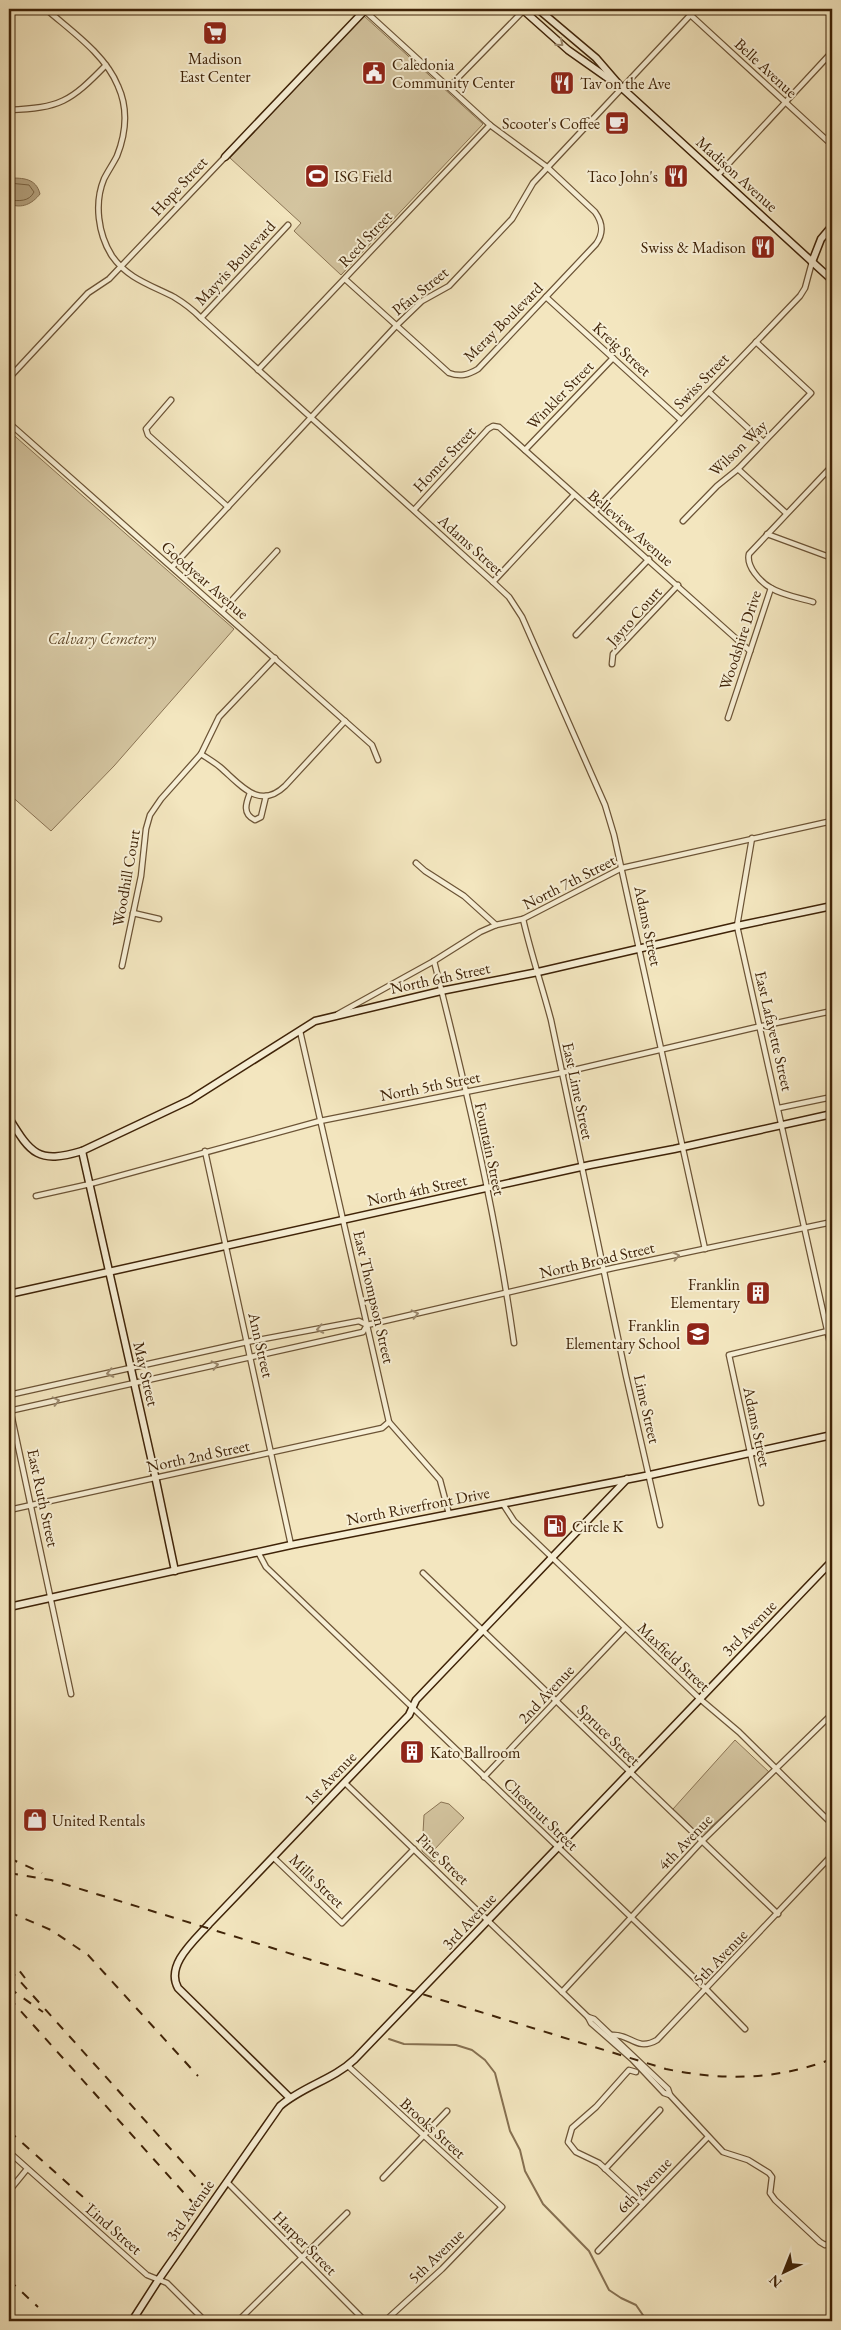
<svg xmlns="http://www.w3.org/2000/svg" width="841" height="2330" viewBox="0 0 841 2330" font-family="'EB Garamond',serif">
<rect width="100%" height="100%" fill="#f3e6bf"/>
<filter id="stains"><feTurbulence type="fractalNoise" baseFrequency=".004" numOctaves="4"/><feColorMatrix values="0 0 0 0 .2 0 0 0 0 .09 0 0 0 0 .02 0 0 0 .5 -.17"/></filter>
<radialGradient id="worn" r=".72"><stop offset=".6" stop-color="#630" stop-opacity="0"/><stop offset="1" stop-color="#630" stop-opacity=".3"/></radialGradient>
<g fill="#d4c5a0" stroke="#8a7454">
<path d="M364,16L483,124L341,275L294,231L301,223L230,158Z"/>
<path d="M9,431L234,629L114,766L51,831L9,794Z"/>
<path d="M735,1740L770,1773L701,1836L673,1809Z"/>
<path d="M441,1802L449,1804L464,1818L434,1850L438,1856L434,1862L422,1851L424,1815Z"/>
</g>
<path fill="#b6a481" stroke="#867051" d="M9,178C23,178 36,178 40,194C32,204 22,209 9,204Z"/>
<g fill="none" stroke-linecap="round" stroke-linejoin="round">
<path stroke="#7a6444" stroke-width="1" d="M9,183L29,185L34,192C29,202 19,201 9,200"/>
<path stroke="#867051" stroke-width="2" d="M389,2039L404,2044L456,2045L472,2050L485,2060L495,2073L510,2131L520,2150L525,2171L543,2204L589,2251L609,2290L621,2298L636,2305L647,2321"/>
<defs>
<g id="street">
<path d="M46,9C71,31 105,54 118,86C128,108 126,133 117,156C113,164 108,171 104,179C94,203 98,234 112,256C128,279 151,285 174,297C184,303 193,310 201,318L493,582L509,597L522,617L605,805L614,835L705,1249"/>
<path d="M684,9L832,145"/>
<path d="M826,9L832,15"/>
<path d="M449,87L524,10"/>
<path d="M9,110C60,108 70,102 106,65"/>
<path d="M718,175L832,52"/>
<path d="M345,279L449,373C460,377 468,375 478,369L596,244C604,233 603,223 595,212L547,167L490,125L364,10"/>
<path d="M546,297L681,420"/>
<path d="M201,318L288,225"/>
<path d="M258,370L490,125"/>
<path d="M9,378L88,293L109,279L225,157"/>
<path d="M709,392L763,442"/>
<path d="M171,400L146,429L148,435L228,507"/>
<path d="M9,423L372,745L378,760"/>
<path d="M525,450L613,358"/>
<path d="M738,469L786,513"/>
<path d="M414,510L488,429L493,426L499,427L750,651"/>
<path d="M595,511L800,296L805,288L812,262"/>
<path d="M683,521L717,486L738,469L811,393L756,342"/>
<path d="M767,534L832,558"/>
<path d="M172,567L396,326L422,301L449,286L512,219L533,183L696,9"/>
<path d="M493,582L574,495"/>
<path d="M813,602C800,598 782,595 771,588C760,582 746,566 749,554L832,466"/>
<path d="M222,611L277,551"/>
<path d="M576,635L649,559"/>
<path d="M612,664L613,654L678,585"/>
<path d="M728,718L771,588"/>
<path d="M201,754C207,758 214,762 220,767C240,784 259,811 285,786L345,721"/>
<path d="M250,793C246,803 242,814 255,820L261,817L266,796"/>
<path d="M752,838L737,926L832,1352"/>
<path d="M416,863L425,871L464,896L496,925"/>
<path d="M133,913L159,919"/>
<path d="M523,919C531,954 542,986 551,1020L626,1376L660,1525"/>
<path d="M434,961C466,1087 496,1214 514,1343"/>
<path d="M122,966L141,876L146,829L150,815L161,799L201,754L219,717L275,658"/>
<path d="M338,1014L434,961L480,932L496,925L523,919L622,868L832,821"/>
<path d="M300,1031L389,1422L440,1480L449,1514"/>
<path d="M779,1108L832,1097"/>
<path d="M205,1151L291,1545"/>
<path d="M36,1196L90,1184L320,1121L561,1073L753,1028L832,1011"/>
<path d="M9,1395L247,1342L359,1321L367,1325L613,1268L832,1222"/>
<path d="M9,1404L71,1694"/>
<path d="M9,1411L363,1332L367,1325"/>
<path d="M761,1503L729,1355L832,1330"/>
<path d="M503,1504L514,1521L700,1699L739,1732L832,1824"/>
<path d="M9,1510L382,1428L389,1422"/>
<path d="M258,1552L266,1567L706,1989L745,2029"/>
<path d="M423,1573L778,1914"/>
<path d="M484,1777L625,1628"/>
<path d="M345,1783L588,2017L591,2023L632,2059L664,2093L670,2095"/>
<path d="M273,1857L342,1923L414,1849"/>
<path d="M562,1992L702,1841L832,1714"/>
<path d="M588,2017L594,2019L668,2089L670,2095L723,2152L748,2160L769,2173L772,2177L770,2193L775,2200L820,2242L825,2245L832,2242"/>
<path d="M612,2035C630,2033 636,2052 657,2040L832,1855"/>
<path d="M348,2066L502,2207L442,2269L385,2321"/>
<path d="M636,2072L629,2070L596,2107L572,2128L568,2142L576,2152L599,2163L643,2204"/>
<path d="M9,2152L147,2275L167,2283L205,2321"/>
<path d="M605,2169L660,2110"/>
<path d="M383,2178L447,2111"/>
<path d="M227,2182L365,2321"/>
<path d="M9,2191L27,2169"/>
<path d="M598,2251L708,2137"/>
<path d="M238,2321L347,2213"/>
</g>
<g id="secondary">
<path d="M522,9L568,50L619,86"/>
<path d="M538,9L596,58L622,88L832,280"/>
<path d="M225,157L366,9"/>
<path d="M812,262L821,239L832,226"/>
<path d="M9,1118C31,1154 38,1164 82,1151L190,1100L315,1021L441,991L538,972L737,926L832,906"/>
<path d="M82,1151L154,1471L175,1571"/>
<path d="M9,1294L590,1165L674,1149L832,1114"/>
<path d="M9,1607L291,1545L650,1475L832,1435"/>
<path d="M290,2098L178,1988C165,1965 195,1940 209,1924L409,1715L416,1700L627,1479"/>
<path d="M132,2321L159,2279L280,2106C303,2086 333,2080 355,2059L832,1561"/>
</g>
</defs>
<use href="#street" stroke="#6c5436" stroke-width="7"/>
<use href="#secondary" stroke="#3f2308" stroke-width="9"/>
<use href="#street" stroke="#f7efd5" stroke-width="4.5"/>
<use href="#secondary" stroke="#f7efd5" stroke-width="6"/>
<g stroke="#3f2308" stroke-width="2" stroke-dasharray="9 9" stroke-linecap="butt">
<path d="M9,1858L42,1873"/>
<path d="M9,1873L51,1880L666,2069C724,2081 776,2080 832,2059"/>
<path d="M9,1912L51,1930L88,1955L198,2076"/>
<path d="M9,1957L25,1978"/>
<path d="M9,1969L203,2185"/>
<path d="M9,1988L43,2012"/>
<path d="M9,1998L193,2203"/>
<path d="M9,2131L101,2213"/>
<path d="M9,2280L38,2307"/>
</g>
</g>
<defs><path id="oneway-chevron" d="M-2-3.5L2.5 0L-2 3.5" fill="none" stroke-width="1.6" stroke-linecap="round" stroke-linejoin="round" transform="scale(1.25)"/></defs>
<g stroke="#9b896e">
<use href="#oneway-chevron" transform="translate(560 43) rotate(39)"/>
<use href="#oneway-chevron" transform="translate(676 1256) rotate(-12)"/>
<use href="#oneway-chevron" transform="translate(415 1314) rotate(-13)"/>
<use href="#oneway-chevron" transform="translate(320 1329) rotate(169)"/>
<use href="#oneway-chevron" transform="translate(215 1365) rotate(-13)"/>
<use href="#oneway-chevron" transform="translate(110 1373) rotate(168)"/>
<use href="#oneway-chevron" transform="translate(56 1401) rotate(-13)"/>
</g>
<defs>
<symbol id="supermarket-square" viewBox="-11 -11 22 22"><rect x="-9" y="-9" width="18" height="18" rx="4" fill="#8f2418" stroke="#f7efd5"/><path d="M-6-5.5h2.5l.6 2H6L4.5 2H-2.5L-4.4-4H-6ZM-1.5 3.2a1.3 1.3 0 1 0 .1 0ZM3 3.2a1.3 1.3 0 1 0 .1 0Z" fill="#fff"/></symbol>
<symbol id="civic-square" viewBox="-11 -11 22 22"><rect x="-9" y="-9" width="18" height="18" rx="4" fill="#8f2418" stroke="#f7efd5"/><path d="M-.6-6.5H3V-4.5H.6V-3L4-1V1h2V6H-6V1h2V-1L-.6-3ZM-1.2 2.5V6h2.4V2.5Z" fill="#fff"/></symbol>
<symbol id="restaurant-square" viewBox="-11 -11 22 22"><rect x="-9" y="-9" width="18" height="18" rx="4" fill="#8f2418" stroke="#f7efd5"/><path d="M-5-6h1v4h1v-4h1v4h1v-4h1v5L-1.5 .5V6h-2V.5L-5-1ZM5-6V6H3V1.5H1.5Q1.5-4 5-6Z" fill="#fff"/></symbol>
<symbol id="cafe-square" viewBox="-11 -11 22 22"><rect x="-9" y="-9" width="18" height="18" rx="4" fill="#8f2418" stroke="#f7efd5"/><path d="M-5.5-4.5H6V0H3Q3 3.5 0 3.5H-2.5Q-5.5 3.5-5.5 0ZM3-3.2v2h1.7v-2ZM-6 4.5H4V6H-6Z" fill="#fff"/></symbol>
<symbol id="stadium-square" viewBox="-11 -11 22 22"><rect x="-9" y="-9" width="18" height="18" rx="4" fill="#8f2418" stroke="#f7efd5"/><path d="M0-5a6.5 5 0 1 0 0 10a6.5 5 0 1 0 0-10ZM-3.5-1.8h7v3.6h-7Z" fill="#fff"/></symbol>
<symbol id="building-square" viewBox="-11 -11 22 22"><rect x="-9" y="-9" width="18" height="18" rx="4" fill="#8f2418" stroke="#f7efd5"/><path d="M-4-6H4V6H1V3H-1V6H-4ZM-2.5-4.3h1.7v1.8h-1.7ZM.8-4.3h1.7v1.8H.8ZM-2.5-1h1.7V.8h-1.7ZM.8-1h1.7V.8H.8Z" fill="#fff"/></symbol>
<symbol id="school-square" viewBox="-11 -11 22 22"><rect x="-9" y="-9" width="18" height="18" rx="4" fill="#8f2418" stroke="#f7efd5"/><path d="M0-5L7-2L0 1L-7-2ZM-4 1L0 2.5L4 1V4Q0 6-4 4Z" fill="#fff"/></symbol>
<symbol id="fuel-square" viewBox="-11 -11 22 22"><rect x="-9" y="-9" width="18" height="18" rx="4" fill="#8f2418" stroke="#f7efd5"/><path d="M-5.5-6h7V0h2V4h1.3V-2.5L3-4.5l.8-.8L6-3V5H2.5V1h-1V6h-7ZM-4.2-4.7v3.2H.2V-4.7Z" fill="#fff"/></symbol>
<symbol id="shop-square" viewBox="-11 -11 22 22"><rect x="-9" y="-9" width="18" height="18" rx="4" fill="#8f2418" stroke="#f7efd5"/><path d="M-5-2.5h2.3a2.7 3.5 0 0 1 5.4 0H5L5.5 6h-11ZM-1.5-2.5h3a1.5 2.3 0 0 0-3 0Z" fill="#fff"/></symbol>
</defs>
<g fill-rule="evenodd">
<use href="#supermarket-square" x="201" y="19" width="28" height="28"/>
<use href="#civic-square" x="360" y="59" width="28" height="28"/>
<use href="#restaurant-square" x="548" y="69" width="28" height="28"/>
<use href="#cafe-square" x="603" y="109" width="28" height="28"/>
<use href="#stadium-square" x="303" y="162" width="28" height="28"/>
<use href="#restaurant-square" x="662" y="162" width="28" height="28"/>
<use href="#restaurant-square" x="749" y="233" width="28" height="28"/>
<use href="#building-square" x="744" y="1279" width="28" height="28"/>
<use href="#school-square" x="684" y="1320" width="28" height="28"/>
<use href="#fuel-square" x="541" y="1512" width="28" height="28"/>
<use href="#building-square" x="398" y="1738" width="28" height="28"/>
<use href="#shop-square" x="21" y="1806" width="28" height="28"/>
</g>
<g text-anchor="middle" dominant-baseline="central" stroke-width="4" stroke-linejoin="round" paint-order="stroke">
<g font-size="16" fill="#3f2308" stroke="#f7efd5" text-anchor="start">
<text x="215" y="58" text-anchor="middle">Madison<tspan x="215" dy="18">East Center</tspan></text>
<text x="392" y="64">Caledonia<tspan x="392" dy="18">Community Center</tspan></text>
<text x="580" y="83">Tav on the Ave</text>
<text x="600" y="123" text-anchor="end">Scooter's Coffee</text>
<text x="334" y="176">ISG Field</text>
<text x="658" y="176" text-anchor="end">Taco John's</text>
<text x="746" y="247" text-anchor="end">Swiss &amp; Madison</text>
<text x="740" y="1284" text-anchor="end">Franklin<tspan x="740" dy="18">Elementary</tspan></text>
<text x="680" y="1325" text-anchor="end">Franklin<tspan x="680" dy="18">Elementary School</tspan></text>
<text x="572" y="1526">Circle K</text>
<text x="430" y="1752">Kato Ballroom</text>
<text x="52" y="1820">United Rentals</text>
</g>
<g font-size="16" fill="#3f2308" stroke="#f7efd5">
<text transform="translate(766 68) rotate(43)">Belle Avenue</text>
<text transform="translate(737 174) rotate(42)">Madison Avenue</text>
<text transform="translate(179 186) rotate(-47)">Hope Street</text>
<text transform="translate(365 239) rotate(-47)">Reed Street</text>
<text transform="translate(235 263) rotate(-47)">Mayvis Boulevard</text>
<text transform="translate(420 291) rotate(-39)">Pfau Street</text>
<text transform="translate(503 322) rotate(-45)">Meray Boulevard</text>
<text transform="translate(622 349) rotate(42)">Kreig Street</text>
<text transform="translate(701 381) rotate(-46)">Swiss Street</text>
<text transform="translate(560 395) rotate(-46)">Winkler Street</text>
<text transform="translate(738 448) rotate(-44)">Wilson Way</text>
<text transform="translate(444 459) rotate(-47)">Homer Street</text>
<text transform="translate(631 528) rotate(41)">Belleview Avenue</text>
<text transform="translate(471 545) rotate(42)">Adams Street</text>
<text transform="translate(205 580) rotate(41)">Goodyear Avenue</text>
<text transform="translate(634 616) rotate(-48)">Jayro Court</text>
<text transform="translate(740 640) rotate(-72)">Woodshire Drive</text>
<text transform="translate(126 878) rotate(-80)">Woodhill Court</text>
<text transform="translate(569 882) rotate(-27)">North 7th Street</text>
<text transform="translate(648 926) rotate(78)">Adams Street</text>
<text transform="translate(440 978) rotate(-12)">North 6th Street</text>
<text transform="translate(774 1031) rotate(77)">East Lafayette Street</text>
<text transform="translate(430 1086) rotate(-11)">North 5th Street</text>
<text transform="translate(578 1091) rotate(78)">East Lime Street</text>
<text transform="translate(490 1149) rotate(78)">Fountain Street</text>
<text transform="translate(417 1190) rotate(-12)">North 4th Street</text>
<text transform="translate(597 1260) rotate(-13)">North Broad Street</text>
<text transform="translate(374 1297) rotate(77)">East Thompson Street</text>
<text transform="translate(261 1345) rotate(77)">Ann Street</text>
<text transform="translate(146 1374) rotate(77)">May Street</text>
<text transform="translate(647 1409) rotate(77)">Lime Street</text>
<text transform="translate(757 1427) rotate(78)">Adams Street</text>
<text transform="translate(198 1456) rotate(-12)">North 2nd Street</text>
<text transform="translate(43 1498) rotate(78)">East Ruth Street</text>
<text transform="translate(418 1506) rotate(-11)">North Riverfront Drive</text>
<text transform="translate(749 1628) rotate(-46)">3rd Avenue</text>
<text transform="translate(674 1657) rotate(43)">Maxfield Street</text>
<text transform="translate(546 1694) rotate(-47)">2nd Avenue</text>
<text transform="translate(609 1735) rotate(44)">Spruce Street</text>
<text transform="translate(330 1778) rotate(-46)">1st Avenue</text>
<text transform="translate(541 1814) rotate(44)">Chestnut Street</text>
<text transform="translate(685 1842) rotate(-46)">4th Avenue</text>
<text transform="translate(443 1859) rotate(44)">Pine Street</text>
<text transform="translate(317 1881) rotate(44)">Mills Street</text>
<text transform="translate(469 1921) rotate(-47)">3rd Avenue</text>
<text transform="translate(720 1957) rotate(-46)">5th Avenue</text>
<text transform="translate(433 2128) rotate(42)">Brooks Street</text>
<text transform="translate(644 2185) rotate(-46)">6th Avenue</text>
<text transform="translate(190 2210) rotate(-55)">3rd Avenue</text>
<text transform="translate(114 2229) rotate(41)">Lind Street</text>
<text transform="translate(305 2243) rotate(45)">Harper Street</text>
<text transform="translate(436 2256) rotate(-44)">5th Avenue</text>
</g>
<g font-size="16" font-style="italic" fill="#644c2e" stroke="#f7efd5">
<text x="102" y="638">Calvary Cemetery</text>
</g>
</g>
<rect width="841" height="2330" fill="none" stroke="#f3e6bf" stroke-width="30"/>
<rect x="10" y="10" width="821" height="2310" fill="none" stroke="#3f2308" stroke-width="2.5"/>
<rect x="15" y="15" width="811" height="2300" fill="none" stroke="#3f2308"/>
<g transform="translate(784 2272) rotate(223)" stroke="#f7efd5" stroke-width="4" paint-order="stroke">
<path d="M0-4L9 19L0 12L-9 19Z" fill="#3f2308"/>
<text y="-8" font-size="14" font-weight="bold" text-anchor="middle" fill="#3f2308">N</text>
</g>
<rect width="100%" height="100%" filter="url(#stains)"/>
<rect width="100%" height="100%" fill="url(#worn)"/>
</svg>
